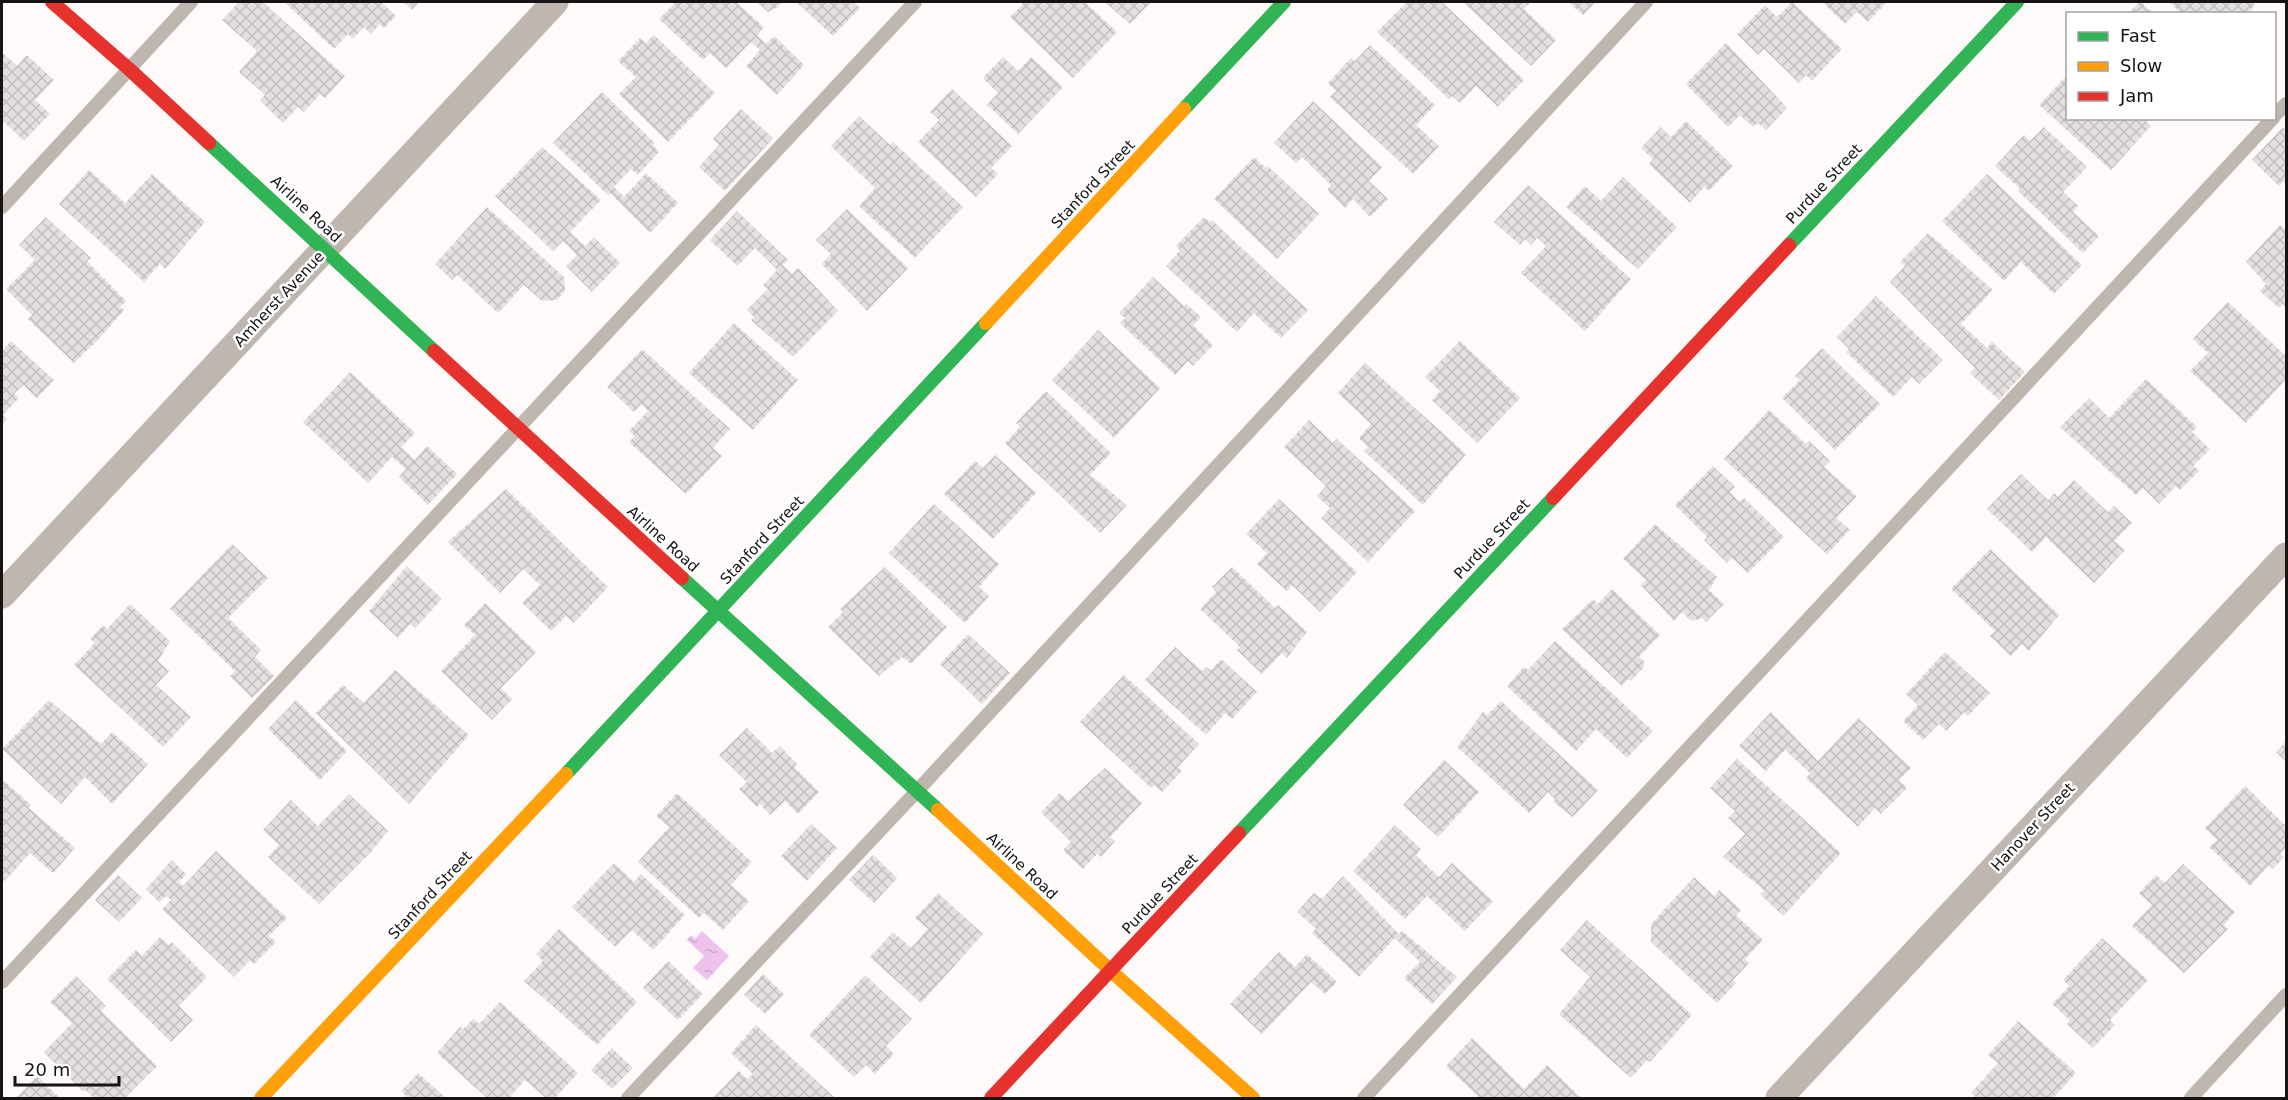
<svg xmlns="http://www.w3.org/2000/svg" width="2288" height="1100" viewBox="0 0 2288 1100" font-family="'DejaVu Sans',sans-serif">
<defs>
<pattern id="water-ripples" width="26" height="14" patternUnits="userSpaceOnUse" patternTransform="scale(1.5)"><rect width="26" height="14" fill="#eec2ed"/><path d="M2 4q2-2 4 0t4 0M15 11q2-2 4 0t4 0" fill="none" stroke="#cba6ca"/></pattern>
<pattern id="building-cross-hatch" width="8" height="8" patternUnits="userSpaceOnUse" patternTransform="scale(1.5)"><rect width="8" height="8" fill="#e4e0e0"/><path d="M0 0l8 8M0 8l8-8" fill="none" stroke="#c3bfbf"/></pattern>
</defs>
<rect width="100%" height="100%" fill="#fefaf9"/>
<path fill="url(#water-ripples)" d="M702,931L729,956L707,980L693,968L704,956L687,940L691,935L695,939Z"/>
<g fill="url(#building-cross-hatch)">
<path d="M239,2H263L345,76L325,98L320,94L304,112L298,107L283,123L260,101L265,95L239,72L257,51L222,20Z"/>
<path d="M284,2H381L396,16L384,28L380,24L371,34L364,27L353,39L348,34L334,49Z"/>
<path d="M403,2H419L412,10Z"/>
<path d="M676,2H736L764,27L757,35L766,44L774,36L804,65L777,95L746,66L760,50L751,42L726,68L710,53L703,60L659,19Z"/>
<path d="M757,2H783L778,7L768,12Z"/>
<path d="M796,2H853L860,8L833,36Z"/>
<path d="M1020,2H1085L1117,32L1073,78L1010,17L1023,4Z"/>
<path d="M1105,2H1151L1130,24Z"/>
<path d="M1407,2H1442L1524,80L1498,107L1476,86L1460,103L1452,96L1449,99L1377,32Z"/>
<path d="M1463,2H1531L1524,9L1556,40L1531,66Z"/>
<path d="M1568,2H1596L1583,15Z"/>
<path d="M1792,2L1842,49L1812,81L1806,75L1799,83L1764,49L1758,55L1737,34L1765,5L1777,17Z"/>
<path d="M1822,2H1887L1868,22L1857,12L1845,24Z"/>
<path d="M2139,2H2141L2154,14H2128Z"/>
<path d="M2169,2H2252L2255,5L2248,14H2182Z"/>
<path d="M654,35L715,93L668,142L619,94L636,77L618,61L640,38L646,43Z"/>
<path d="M1726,43L1787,108L1766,130L1758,123L1753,127L1740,115L1728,127L1686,84Z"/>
<path d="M1370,45L1435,105L1416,125L1439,146L1413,174L1330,97L1336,91L1328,83L1351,58L1355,61Z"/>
<path d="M2,52L17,66L27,55L54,80L35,100L50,114L24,141L4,122L2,124Z"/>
<path d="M1003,57L1018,71L1031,57L1063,87L1018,134L987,105L998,93L983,78Z"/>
<path d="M2068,74V118H2143L2151,126L2111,170L2039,105Z"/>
<path d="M952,89L1012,146L991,168L998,174L976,197L918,142L939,120L930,112Z"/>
<path d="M602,92L655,143L653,145L659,152L638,175L631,169L614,187L624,197L646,173L678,203L650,233L610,193L608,195L553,143Z"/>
<path d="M1313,101L1382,167L1369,181L1388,199L1370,217L1353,199L1345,208L1327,190L1331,185L1302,157L1296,163L1274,143Z"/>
<path d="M741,109L773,138L725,191L699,167L719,145L713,139Z"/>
<path d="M859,116L890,145L893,142L963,207L915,258L859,206L875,188L831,146Z"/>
<path d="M1686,121L1733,166L1709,191L1704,187L1690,203L1649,164L1653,159L1641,148L1661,127L1671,137Z"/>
<path d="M2044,127L2087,167L2063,192L2078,206L2073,212L2099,236L2083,253L2018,191L2020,189L1995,166L2024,135L2030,141Z"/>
<path d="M2283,127L2286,131V184L2283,181L2279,186L2252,160Z"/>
<path d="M542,147L601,200L570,232L585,246L594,237L620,263L592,292L566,266L577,255L563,241L553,251L495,196Z"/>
<path d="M1254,157L1266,168L1268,166L1319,214L1277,259L1214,199Z"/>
<path d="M89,170L125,203L152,174L205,222L165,269L160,264L144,282L59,204Z"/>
<path d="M1987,174L2082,265L2054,294L2021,262L2004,281L1942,221Z"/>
<path d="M1623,177L1677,227L1638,269L1566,207L1585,186L1601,201Z"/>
<path d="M1528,185L1631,279L1585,331L1521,273L1546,246L1537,238L1531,245L1525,239L1520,245L1494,222Z"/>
<path d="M487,207L564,277L565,291L557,300L542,301L524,285L498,313L457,275L452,280L435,264Z"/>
<path d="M847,209L908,268L867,311L822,264L831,254L816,240Z"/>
<path d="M737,211L788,260L783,265L792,274L798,268L838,311L793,357L751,320L754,317L747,310L768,289L763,285L777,270L755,248L737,266L710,240Z"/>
<path d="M46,217L91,258L87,261L126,301L120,307L124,310L97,341L74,363L28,319L32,315L6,289L35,260L19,245Z"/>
<path d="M1204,217L1210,222L1212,220L1308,310L1281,338L1254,313L1237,332L1166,266L1180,250L1176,246Z"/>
<path d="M2280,225L2286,230V307L2283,304L2279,308L2260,291L2266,284L2246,262Z"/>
<path d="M1928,233L1993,290L1961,324L1987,348L1992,342L2025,372L1999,400L1970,373L1975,368L1890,282L1905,266L1900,262Z"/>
<path d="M1153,277L1184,306L1186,304L1201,317L1193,325L1213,345L1193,366L1188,361L1175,375L1120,323L1125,318L1119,313Z"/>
<path d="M1876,296L1943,360L1919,384L1912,377L1893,397L1846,352L1849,349L1837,337Z"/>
<path d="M2228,302L2286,356V379L2246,423L2190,371L2208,353L2193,339Z"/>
<path d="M734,323L798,380L753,430L689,373Z"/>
<path d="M1098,330L1160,388L1114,438L1052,380Z"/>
<path d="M11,341L54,380L37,398L23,385L14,394L19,398L3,415L7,419L2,425V351Z"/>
<path d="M1460,341L1520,398L1477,443L1432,400L1440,391L1425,377Z"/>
<path d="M1822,348L1880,404L1835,450L1782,398L1800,380L1795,376Z"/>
<path d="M642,349L730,429L713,448L722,456L686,494L629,442L635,436L629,431L648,411L641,404L634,412L607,387Z"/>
<path d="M1365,363L1466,454L1423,505L1364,451L1368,447L1359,438L1371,424L1338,393Z"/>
<path d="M350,372L415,433L401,447L415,460L427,446L457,474L428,505L399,477L406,469L392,457L368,483L303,422Z"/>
<path d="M2146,379L2197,427L2192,432L2210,449L2193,466L2199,471L2180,490L2176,486L2159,504L2143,488L2136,495L2060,427L2089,398L2109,418Z"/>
<path d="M1046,391L1111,453L1090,475L1127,505L1100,533L1005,443L1020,427L1016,423Z"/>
<path d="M1769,410L1806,444L1809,441L1830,461L1824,467L1857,496L1836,518L1850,530L1827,554L1724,459Z"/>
<path d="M1309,420L1333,443L1337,439L1415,511L1368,562L1321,518L1330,508L1317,496L1326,486L1284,447Z"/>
<path d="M995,455L1036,493L993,539L944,494L975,461L983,468Z"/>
<path d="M1713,466L1735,487L1730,492L1739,502L1744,498L1784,537L1748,573L1732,558L1727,563L1704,540L1707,537L1675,505Z"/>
<path d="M2021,474L2048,500L2054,493L2058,497L2074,480L2108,512L2114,506L2132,523L2114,541L2125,550L2094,583L2046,537L2032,552L1987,509Z"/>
<path d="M506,489L608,587L574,623L566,616L551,631L522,603L540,585L523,569L500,593L448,542Z"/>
<path d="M1279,499L1357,572L1320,612L1292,585L1287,591L1257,564L1267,553L1246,534Z"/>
<path d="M934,504L999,564L979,587L989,596L965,623L889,553Z"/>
<path d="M1655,524L1717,577L1709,590L1724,604L1706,622L1702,618L1691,621L1682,612L1674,621L1641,585L1646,580L1623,559Z"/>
<path d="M232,544L268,578L228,618L261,650L255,657L274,676L252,698L230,676L235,671L170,609Z"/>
<path d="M1990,549L2059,615L2029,651L2022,644L2011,656L1990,636L1995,631L1951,589Z"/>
<path d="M407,566L442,599L415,628L410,624L398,638L369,611Z"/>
<path d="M885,567L947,627L911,664L902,657L879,676L828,627L843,612L840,609Z"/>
<path d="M1232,567L1275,608L1278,605L1307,632L1287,658L1282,653L1262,674L1237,650L1240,647L1200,609L1216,592L1212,587Z"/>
<path d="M1612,589L1660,635L1639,657L1645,662L1643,668L1631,681L1628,679L1622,686L1562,629L1593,599L1598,604Z"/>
<path d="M485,603L536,652L501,688L512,699L492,720L441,671L475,635L464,625Z"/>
<path d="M130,604L170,641L158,661L169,671L156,685L191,717L163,747L74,665L95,643L90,639L103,625L107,629Z"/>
<path d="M968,634L1010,673L982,704L940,664Z"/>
<path d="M1555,641L1653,731L1627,758L1596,729L1576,751L1507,686L1524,667L1528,670Z"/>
<path d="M1175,647L1202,671L1206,667L1211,670L1221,659L1257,692L1232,719L1225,713L1206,735L1145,680Z"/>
<path d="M1945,652L1990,693L1968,716L1964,712L1946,731L1939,724L1923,740L1903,721L1918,705L1906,694Z"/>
<path d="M395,670L469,735L409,804L316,713L343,685L364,703Z"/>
<path d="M1124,675L1199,744L1178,767L1182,771L1162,792L1154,785L1151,788L1080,722Z"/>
<path d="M49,700L101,744L112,732L148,764L112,804L85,777L61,804L2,749Z"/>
<path d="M296,700L347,751L320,780L268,729Z"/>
<path d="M1501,701L1598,790L1573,817L1553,802L1555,799L1548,792L1529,813L1457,747L1483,712L1487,715Z"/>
<path d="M1771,712L1818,761L1858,718L1911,768L1899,780L1907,788L1881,814L1875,808L1858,827L1806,778L1810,773L1785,750L1766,771L1739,746Z"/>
<path d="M747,728L772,753L780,746L797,764L794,767L819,792L798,814L785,801L770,815L760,804L757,807L739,789L747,782L719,755Z"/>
<path d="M2286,741V762L2276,752Z"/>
<path d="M1737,759L1841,853L1783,916L1760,894L1764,890L1723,857L1745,834L1728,818L1735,811L1710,788Z"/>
<path d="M1444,760L1479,792L1438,837L1403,805Z"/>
<path d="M1105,768L1142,803L1110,837L1115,841L1101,857L1097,854L1083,869L1063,850L1071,842L1041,812L1060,793L1068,801Z"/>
<path d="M2,779L31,805L29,808L75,848L53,873L30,853L5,881L2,878Z"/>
<path d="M2245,786L2286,826V847L2280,854L2284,857L2273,869L2269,865L2250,886L2209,847L2217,840L2205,828Z"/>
<path d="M677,793L752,862L731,885L749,901L723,930L704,913L699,918L638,862L669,827L656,816Z"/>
<path d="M349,794L388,831L371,852L319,904L268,857L279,845L263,830L291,800L318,826Z"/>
<path d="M811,824L837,848L807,881L781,856Z"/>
<path d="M1395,825L1421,849L1416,855L1439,877L1452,863L1493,901L1465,931L1427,896L1405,919L1353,871Z"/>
<path d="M216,851L287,918L269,936L276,942L254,964L250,960L234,977L162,909L171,900L166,896L159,902L146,889L172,860L186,874L179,882L183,886Z"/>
<path d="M873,855L897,878L874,903L849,880Z"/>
<path d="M614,863L634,882L641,874L685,915L653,950L632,930L615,947L572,907Z"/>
<path d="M2183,864L2235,912L2224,925L2228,929L2184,973L2132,926L2152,905L2139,893L2156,875L2165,883Z"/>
<path d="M118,875L142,898L119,922L95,900Z"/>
<path d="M1343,876L1399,934L1402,931L1457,977L1432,1004L1404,978L1420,962L1395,938L1359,977L1312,933L1316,929L1297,912L1314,893L1322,899Z"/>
<path d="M1694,877L1714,896L1719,890L1741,910L1736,915L1763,940L1745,959L1749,963L1733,980L1736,983L1717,1003L1651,942V924Z"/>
<path d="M938,893L983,934L921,1003L870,957L893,932L911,948L928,929L915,918Z"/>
<path d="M1587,920L1692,1015L1650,1062L1647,1060L1631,1078L1559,1014L1590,977L1560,950Z"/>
<path d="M559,929L637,1002L597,1045L524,981L543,961L536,954Z"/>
<path d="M160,937L169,945L172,942L207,977L179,1006L193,1020L171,1042L107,979L136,950L142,956Z"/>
<path d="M2102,938L2148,980L2110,1020L2115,1025L2093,1048L2067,1024L2070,1020L2052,1004L2069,986L2063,980Z"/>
<path d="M1279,952L1295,967L1307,954L1337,982L1325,994L1311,982L1262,1034L1230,1004Z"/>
<path d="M668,961L703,994L678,1020L643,988Z"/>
<path d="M763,974L784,994L765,1014L744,995Z"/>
<path d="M865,975L912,1019L886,1046L894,1054L875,1074L866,1065L854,1077L809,1035Z"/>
<path d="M76,976L106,1006L101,1011L157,1066L125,1098H94L85,1090L83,1091L44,1052L72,1023L50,1002Z"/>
<path d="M500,1002L578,1073L555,1098H546L525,1080L509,1098H487L437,1053L460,1027L463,1029L473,1019L479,1024Z"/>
<path d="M2018,1021L2076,1073L2053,1098H1977L1971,1093L1998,1063L1988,1055Z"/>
<path d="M756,1025L835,1098H713L739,1071L747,1079L753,1074L731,1053Z"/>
<path d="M1472,1038L1524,1089L1547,1065L1581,1098H1480L1446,1066Z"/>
<path d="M612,1048L633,1068L612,1089L591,1070Z"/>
<path d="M418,1073L446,1098H405L407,1097L401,1091Z"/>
<path d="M37,1076L60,1098H16Z"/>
</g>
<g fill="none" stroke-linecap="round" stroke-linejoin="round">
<g stroke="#c0b6b0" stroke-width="14">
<path d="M2274,116L2286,104"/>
<path d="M2,207L191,2"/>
<path d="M2,982L915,2"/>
<path d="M628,1098L917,791L1646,2"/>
<path d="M1364,1098L2273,118"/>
<path d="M2191,1098L2286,995"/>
</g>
<g stroke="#c0b6b0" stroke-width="27">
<path d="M2,595L555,2"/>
<path d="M1779,1098L2286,556"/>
</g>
<g stroke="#30b455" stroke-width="14">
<path d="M1184,109L1284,2"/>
<path d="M209,143L434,351"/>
<path d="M1789,245L2017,2"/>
<path d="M682,578L938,810"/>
<path d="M566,774L986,323"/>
<path d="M1239,833L1553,498"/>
</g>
<g stroke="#ff9f0a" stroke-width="14">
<path d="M986,323L1184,109"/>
<path d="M938,810L1111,971L1253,1098"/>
<path d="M261,1098L566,774"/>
</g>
<g stroke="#e5322d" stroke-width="14">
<path d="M52,2L129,69L209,143"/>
<path d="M434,351L682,578"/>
<path d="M1553,498L1789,245"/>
<path d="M991,1098L1239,833"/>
</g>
</g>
<g text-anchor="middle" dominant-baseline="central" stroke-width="5" stroke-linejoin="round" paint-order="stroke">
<g font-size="15" fill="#181313" stroke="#fff">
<text transform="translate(1093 184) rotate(-47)">Stanford Street</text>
<text transform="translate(1824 184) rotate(-47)">Purdue Street</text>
<text transform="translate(306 209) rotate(43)">Airline Road</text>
<text transform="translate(279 299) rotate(-47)">Amherst Avenue</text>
<text transform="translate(663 539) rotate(42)">Airline Road</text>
<text transform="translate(1492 539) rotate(-47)">Purdue Street</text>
<text transform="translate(762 540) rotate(-47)">Stanford Street</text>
<text transform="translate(2033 827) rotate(-47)">Hanover Street</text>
<text transform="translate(1022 866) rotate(43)">Airline Road</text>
<text transform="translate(1160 894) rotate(-47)">Purdue Street</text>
<text transform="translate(430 895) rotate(-47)">Stanford Street</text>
</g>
</g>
<rect width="2288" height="1100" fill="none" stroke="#181313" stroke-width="6"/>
<rect x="2066" y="12" width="210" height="108" fill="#ffffff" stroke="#a3a1a1" stroke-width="1.5"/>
<rect x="2078" y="32" width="30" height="9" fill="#30b455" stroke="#a3a1a1" stroke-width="1.5"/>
<text x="2120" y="42" font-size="18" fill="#181313">Fast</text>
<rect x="2078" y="62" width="30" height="9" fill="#ff9f0a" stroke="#a3a1a1" stroke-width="1.5"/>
<text x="2120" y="72" font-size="18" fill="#181313">Slow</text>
<rect x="2078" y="92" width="30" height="9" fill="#e5322d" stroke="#a3a1a1" stroke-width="1.5"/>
<text x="2120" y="102" font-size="18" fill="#181313">Jam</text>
<path d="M15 1076v9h104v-9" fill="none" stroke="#181313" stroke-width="3"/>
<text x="24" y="1076" font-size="18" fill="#181313" stroke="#ffffff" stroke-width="4.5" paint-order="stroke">20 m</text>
</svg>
